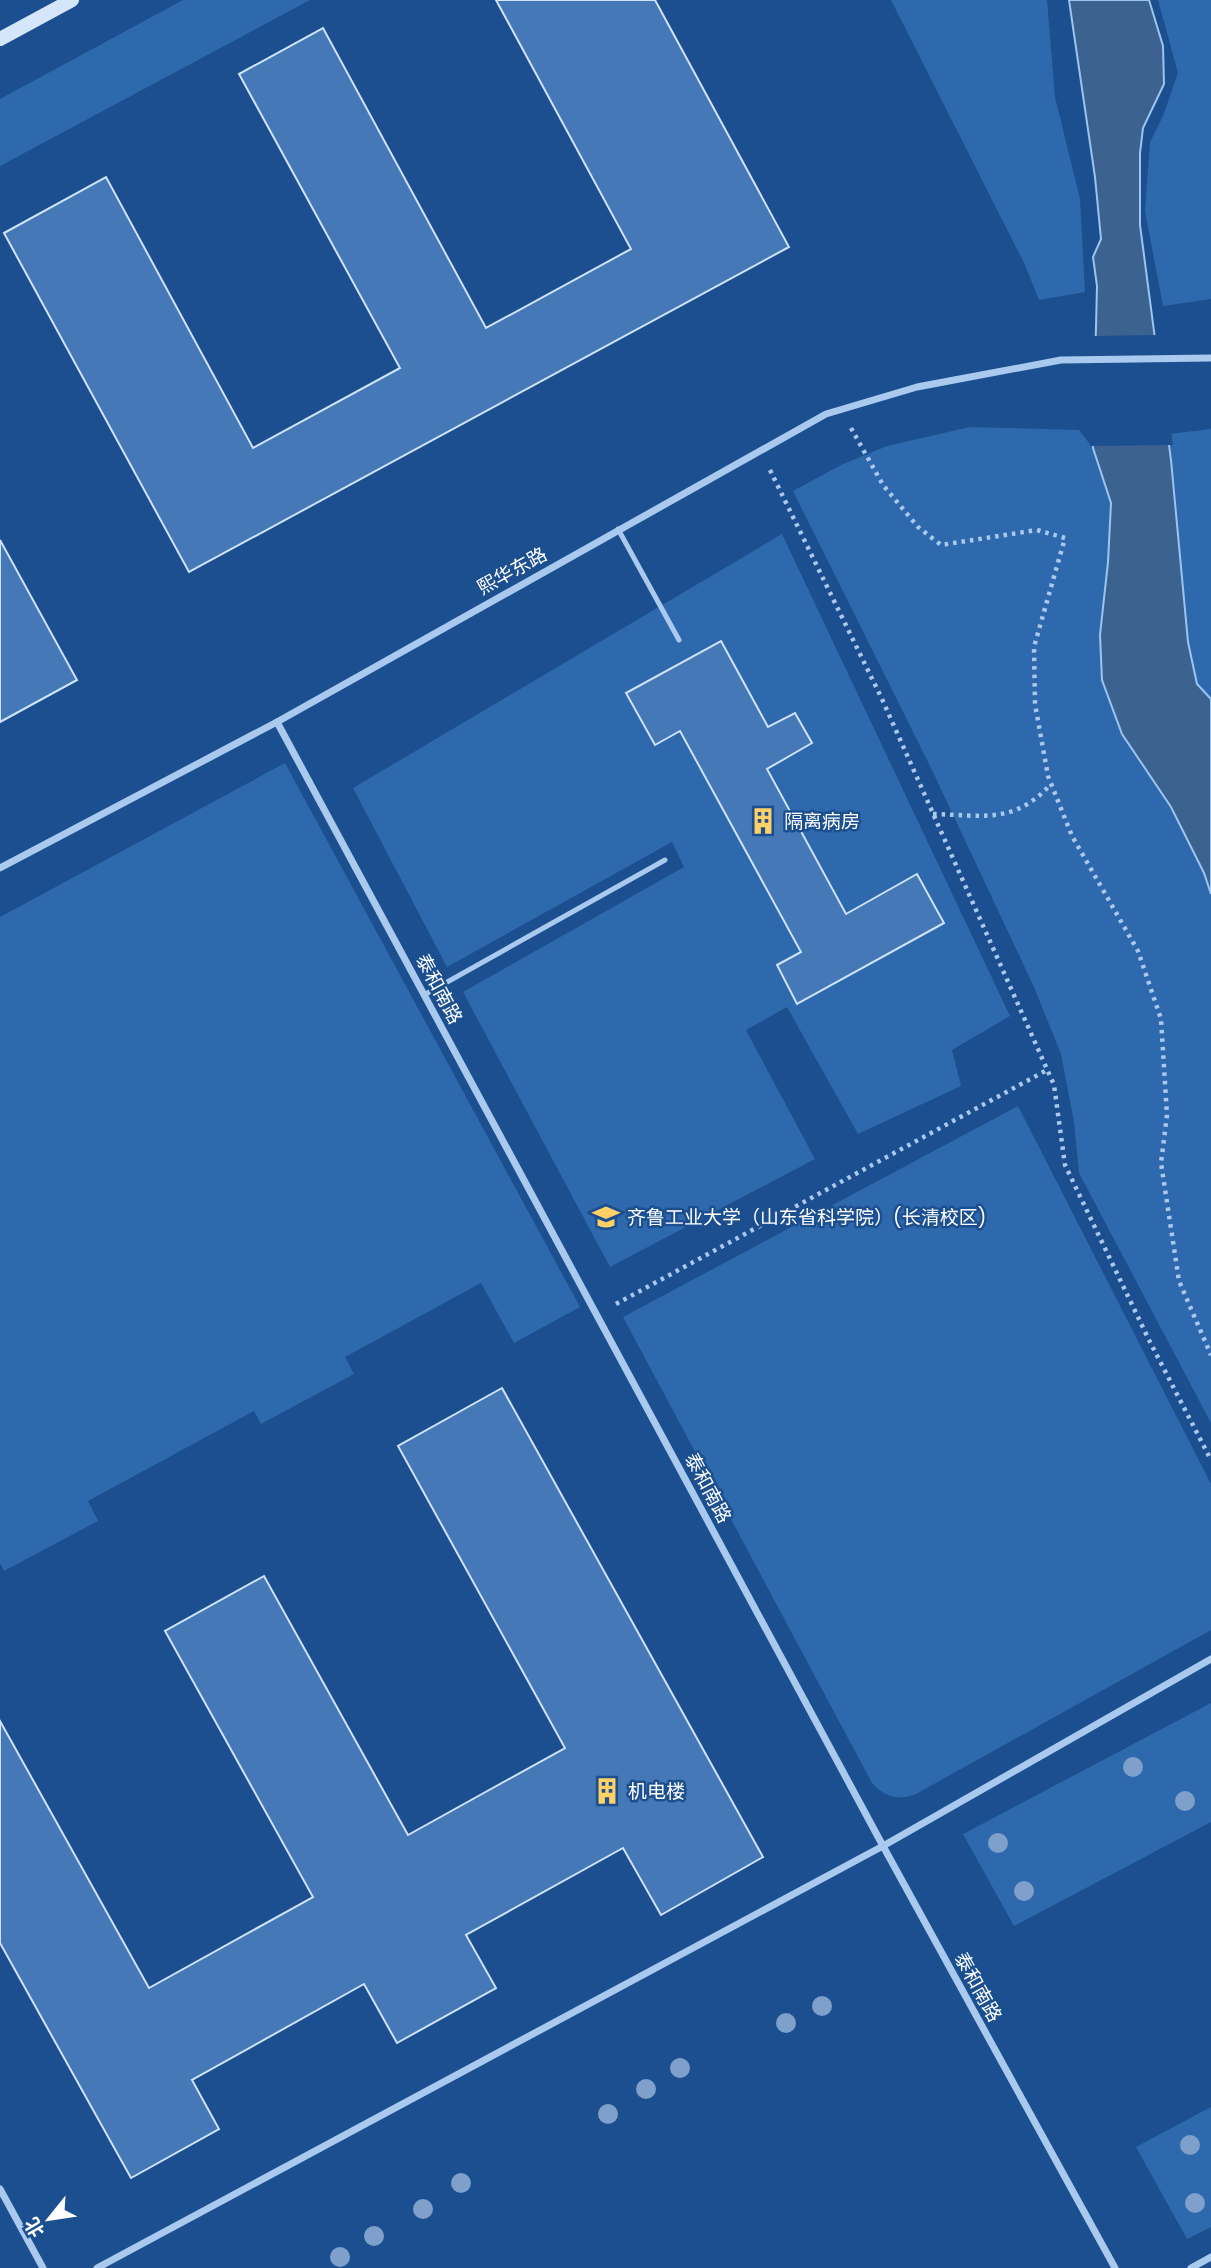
<svg xmlns="http://www.w3.org/2000/svg" width="1211" height="2268" viewBox="0 0 1211 2268" font-family="Poppins,'Noto Sans SC',sans-serif">
<rect width="100%" height="100%" fill="#1b4f8f"/>
<g fill="#2e69ad">
<path d="M183,0H310L0,166V99Z"/>
<path d="M891,0H1047L1055,97L1080,199L1085,292L1039,300L1025,265Z"/>
<path d="M1158,0H1211V299L1163,306L1145,211L1150,142L1163,116L1178,73Z"/>
<path d="M970,427L1079,430L1093,448L1111,503L1108,562L1122,734L1171,807L1204,873L1211,894V1423L1079,1173L1074,1122L1061,1054L1034,987L931,768L793,491L841,465L887,446Z"/>
<path d="M1211,429V699L1197,685L1188,642L1169,434Z"/>
<path d="M782,534L1010,1016L952,1050L961,1086L858,1134L787,1007L746,1030L815,1159L610,1267L463,992L684,867L672,842L447,967L353,788Z"/>
<path d="M285,763L580,1307L514,1343L481,1283L345,1357L354,1374L261,1424L254,1411L88,1501L98,1521L4,1571L0,1563V917Z"/>
<path d="M1018,1106L1211,1484V1630L916,1794C898,1801 885,1797 872,1783L623,1317Z"/>
<path d="M1211,1703V1822L1014,1926L963,1834Z"/>
<path d="M1211,2107V2227L1187,2239L1136,2147Z"/>
</g>
<path fill="#3c6290" stroke="#9cc4f0" stroke-width="2" d="M1069,0H1149L1163,46L1164,84L1143,128L1140,153V225L1171,460L1188,642L1197,684L1211,699V894L1204,873L1171,807L1122,734L1102,680L1100,635L1108,562L1111,503L1093,448L1097,286L1093,257L1101,239L1095,177Z"/>
<path fill="#1b4f8f" d="M1158,335L1173,445L1090,446L1093,336Z"/>
<g fill="#4478b7" stroke="#cfe3fa" stroke-width="2">
<path d="M496,0H655L789,247L189,572L4,233L106,177L253,448L400,368L239,74L323,28L486,328L631,249Z"/>
<path d="M0,540L77,680L0,722Z"/>
<path d="M721,641L768,727L795,713L812,743L767,769L846,914L917,874L944,923L797,1004L777,965L801,952L680,731L655,745L626,693Z"/>
<path d="M502,1388L763,1857L661,1915L623,1848L466,1935L496,1988L397,2043L364,1984L192,2080L219,2129L131,2178L0,1943V1721L149,1988L313,1897L165,1631L264,1576L408,1835L565,1748L398,1446Z"/>
</g>
<g fill="none" stroke-linecap="round" stroke-linejoin="round">
<g stroke="#a9c9ee" stroke-width="4.5" stroke-dasharray="3.5 5" stroke-linecap="butt">
<path d="M851,428L883,485L918,527L941,545L1037,530L1065,538L1034,647L1035,704L1048,776L1072,836L1138,951L1161,1019L1167,1115L1161,1163L1179,1281L1211,1355"/>
<path d="M770,470L882,699L1054,1085L1065,1165L1149,1340L1211,1460"/>
<path d="M933,814C982,815 1014,825 1051,784"/>
<path d="M616,1304L1047,1070"/>
</g>
<g stroke="#a9c9ee" stroke-width="5">
<path d="M618,529L679,640"/>
<path d="M424,995L665,860"/>
</g>
<g stroke="#a9c9ee" stroke-width="7">
<path d="M277,722L883,1846L1115,2268"/>
<path d="M0,868L277,722L826,414L917,387L1061,360L1211,358"/>
<path d="M0,2189L43,2268"/>
<path d="M97,2268L883,1846L1211,1659"/>
<path d="M1191,2268L1211,2257"/>
</g>
<path stroke="#d6e6fa" stroke-width="14" d="M0,39L72,0"/>
</g>
<g fill="#7ea0ca">
<circle cx="1133" cy="1767" r="10"/>
<circle cx="1185" cy="1801" r="10"/>
<circle cx="998" cy="1843" r="10"/>
<circle cx="1024" cy="1891" r="10"/>
<circle cx="822" cy="2006" r="10"/>
<circle cx="786" cy="2023" r="10"/>
<circle cx="680" cy="2068" r="10"/>
<circle cx="646" cy="2089" r="10"/>
<circle cx="608" cy="2114" r="10"/>
<circle cx="1190" cy="2145" r="10"/>
<circle cx="461" cy="2183" r="10"/>
<circle cx="1195" cy="2203" r="10"/>
<circle cx="423" cy="2209" r="10"/>
<circle cx="374" cy="2236" r="10"/>
<circle cx="340" cy="2257" r="10"/>
</g>
<defs>
<symbol id="building-bare" viewBox="-9 -9 18 18"><path d="M-4-6H4V6H1V3H-1V6H-4ZM-2.5-4.3h1.7v1.8h-1.7ZM.8-4.3h1.7v1.8H.8ZM-2.5-1h1.7V.8h-1.7ZM.8-1h1.7V.8H.8Z" fill="#ffd166" stroke="#1b4f8f" stroke-width="2.5" paint-order="stroke"/></symbol>
<symbol id="university-bare" viewBox="-9 -9 18 18"><path d="M0-5L7-2L0 1L-7-2ZM-4 1L0 2.5L4 1V4Q0 6-4 4Z" fill="#ffd166" stroke="#1b4f8f" stroke-width="2.5" paint-order="stroke"/></symbol>
</defs>
<g fill-rule="evenodd">
<use href="#building-bare" x="744" y="802" width="38" height="38"/>
<use href="#university-bare" x="587" y="1198" width="38" height="38"/>
<use href="#building-bare" x="588" y="1772" width="38" height="38"/>
</g>
<g text-anchor="middle" dominant-baseline="central" stroke-width="5" stroke-linejoin="round" paint-order="stroke">
<g font-size="19" fill="#fff" stroke="#1b4f8f">
<text transform="translate(512 571) rotate(-29)">熙华东路</text>
<text transform="translate(439 989) rotate(62)">泰和南路</text>
<text transform="translate(708 1488) rotate(62)">泰和南路</text>
<text transform="translate(978 1987) rotate(61)">泰和南路</text>
</g>
<g font-size="19" fill="#fff" stroke="#1b4f8f" text-anchor="start">
<text x="784" y="821">隔离病房</text>
<text x="627" y="1217">齐鲁工业大学（山东省科学院）(长清校区)</text>
<text x="628" y="1791">机电楼</text>
</g>
</g>
<g transform="translate(49 2219) rotate(240)" stroke="#1b4f8f" stroke-width="5" paint-order="stroke">
<path d="M0-5L12 26L0 18L-12 26Z" fill="#ffffff"/>
<text y="-10" font-size="19" font-weight="bold" text-anchor="middle" fill="#ffffff">北</text>
</g>
</svg>
